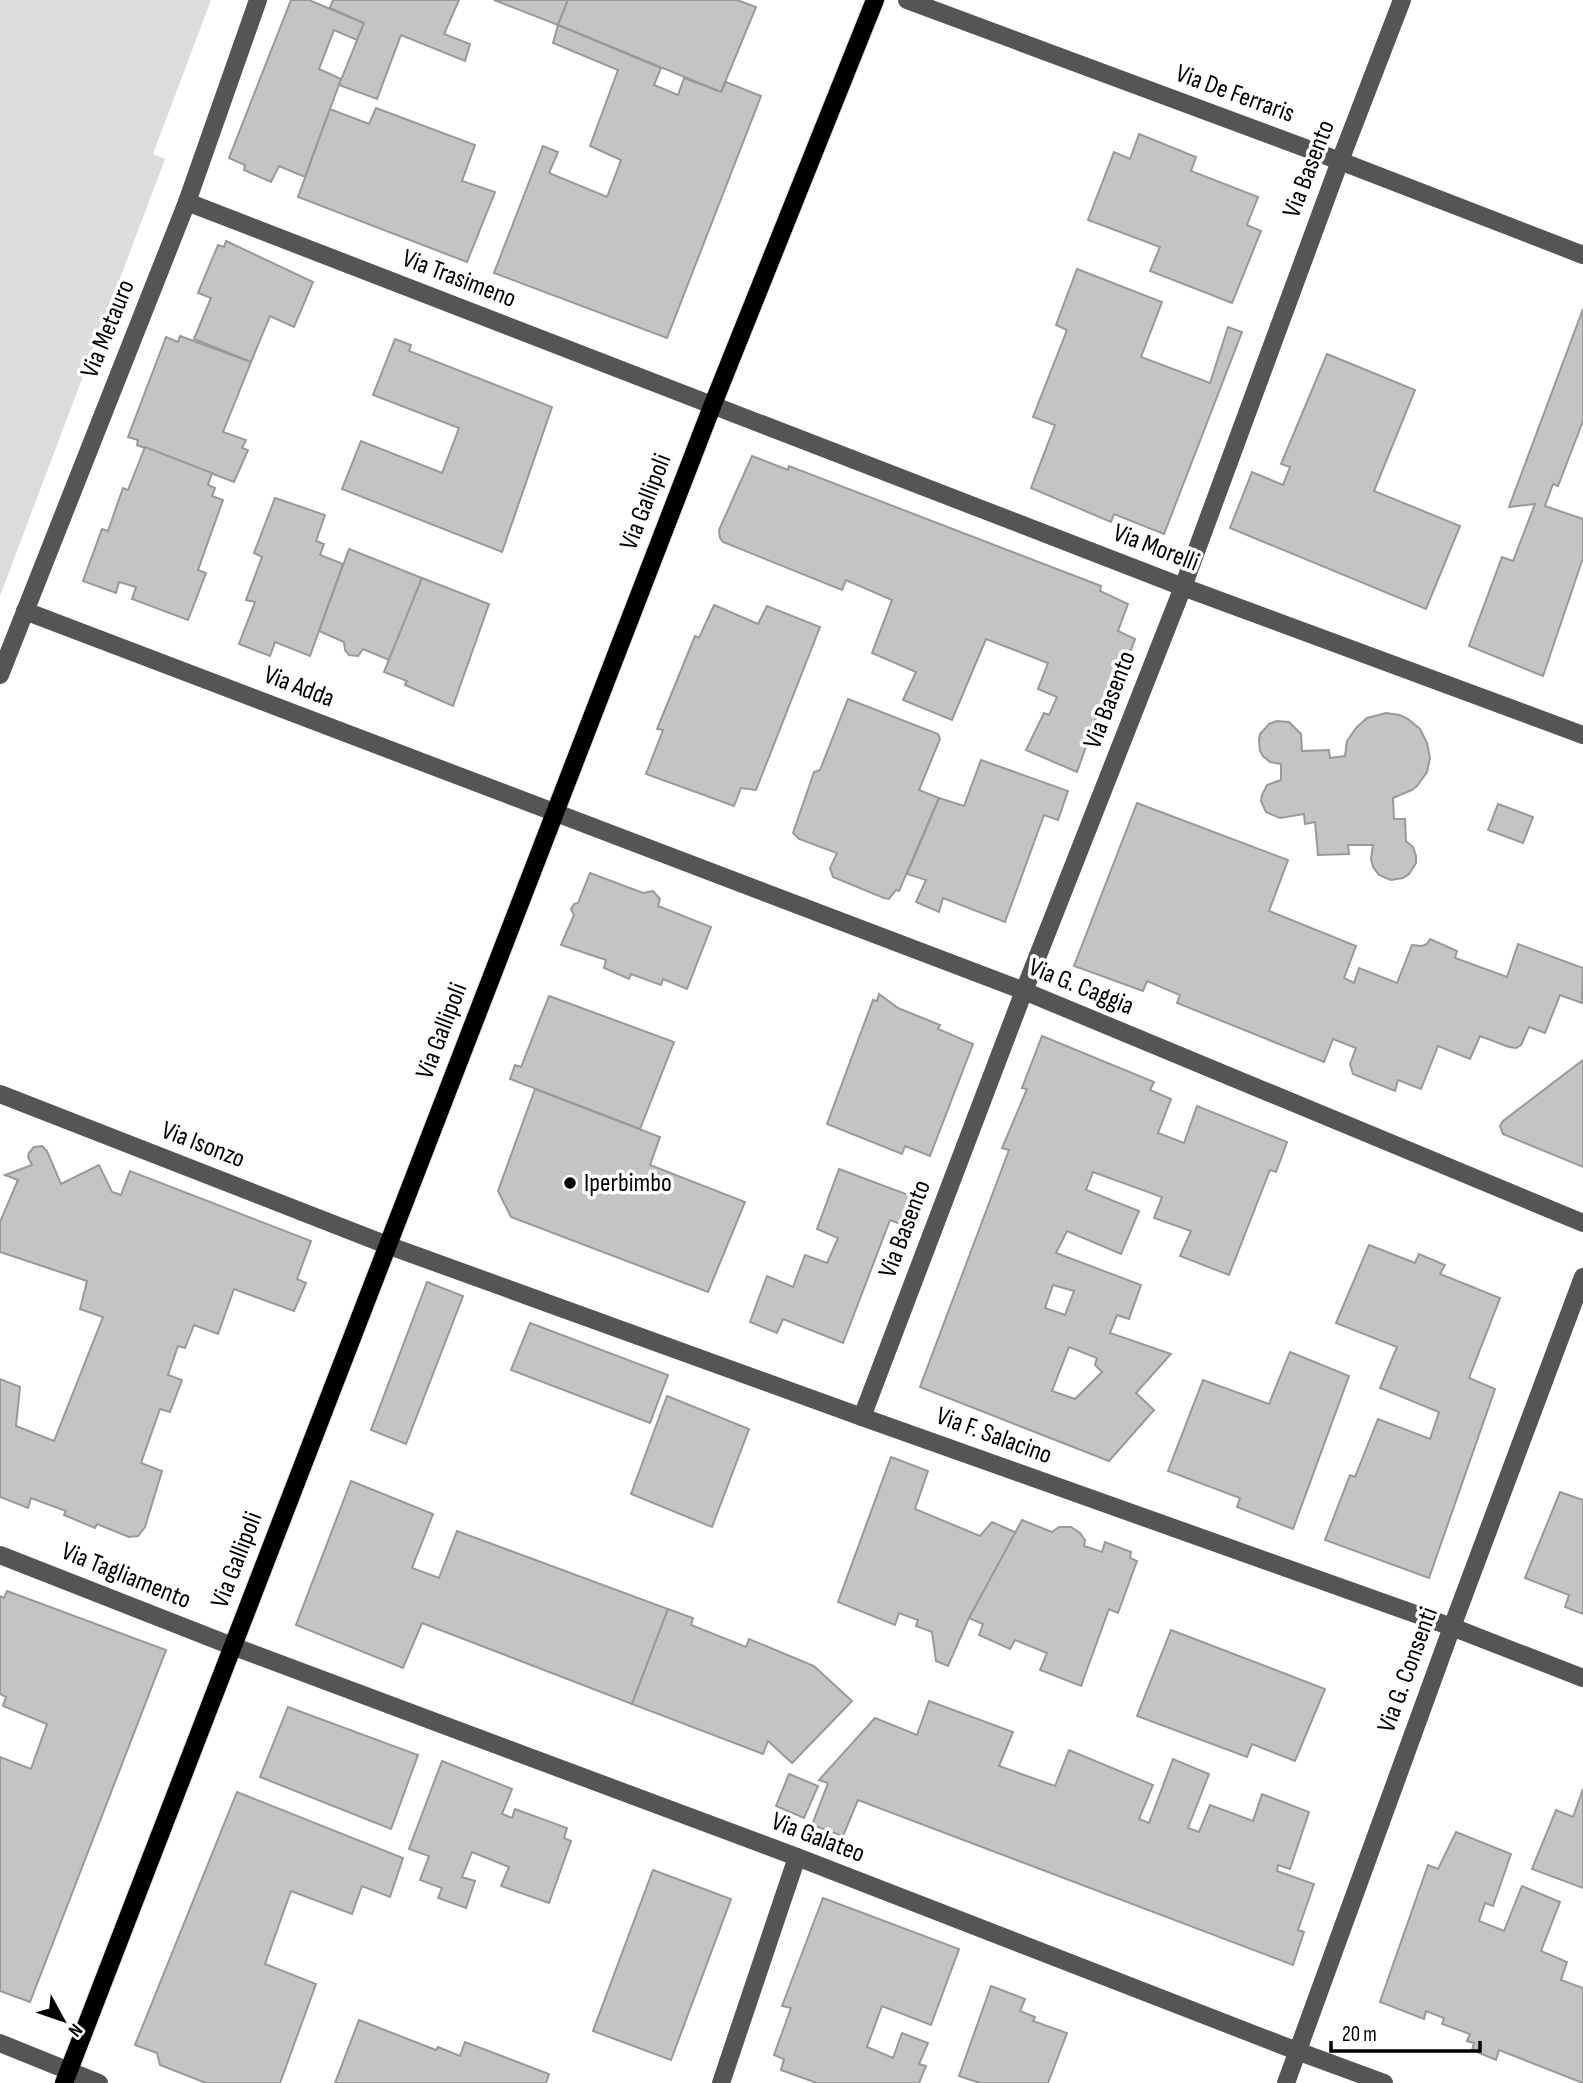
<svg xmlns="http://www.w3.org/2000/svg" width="1583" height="2083" viewBox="0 0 1583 2083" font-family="'Sofia Sans Condensed',sans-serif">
<rect width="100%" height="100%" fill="#fff"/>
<path fill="#dcdcdc" d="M0,0H211L153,154L165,159L0,596Z"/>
<g fill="#c4c4c4" stroke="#999" stroke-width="2" fill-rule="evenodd">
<path d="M291,0H309L364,23L357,40L334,30L319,69L341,79L305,177L279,166L271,182L244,170L245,165L229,158Z"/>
<path d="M333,0H459L444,34L470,44L465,61L401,35L377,99L339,85L364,23L330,8Z"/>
<path d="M494,0H568L558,25Z"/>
<path d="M568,0H737L756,7L721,92L558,25Z"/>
<path d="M558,25L661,68L654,85L678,95L684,78L721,92L726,82L761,96L667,338L494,273L543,146L558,152L549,173L607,197L621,160L590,146L618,70L553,43Z"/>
<path d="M376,108L475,145L462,181L495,192L467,262L298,197L330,109L369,124Z"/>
<path d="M1139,134L1196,157L1191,171L1258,197L1247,225L1261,231L1232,303L1150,271L1160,247L1088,220L1114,152L1130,159Z"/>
<path d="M226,241L313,282L294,327L270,316L251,362L194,339L211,298L198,293L218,245L224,247Z"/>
<path d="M1077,269L1162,302L1141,357L1210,383L1228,327L1242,332L1164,534L1114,514L1111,522L1031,488L1055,425L1033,417L1067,330L1056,325Z"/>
<path d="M1583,309V421L1558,486L1553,484L1545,506L1583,519V558L1543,676L1469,646L1502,557L1513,561L1535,504L1509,507Z"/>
<path d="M180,336L251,362L223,432L246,440L242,448L248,450L234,482L137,445L138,440L128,437L166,337L178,342Z"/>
<path d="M395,339L411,345L409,351L552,407L502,552L342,489L361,441L442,473L459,428L373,395Z"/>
<path d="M1327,354L1415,390L1374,491L1460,526L1426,609L1230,528L1252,472L1283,485L1290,467L1281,464Z"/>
<path d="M145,447L212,473L208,485L215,488L212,496L223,500L198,570L206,573L188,620L132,599L136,587L119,582L116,593L83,581L102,529L108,531L123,488L128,490Z"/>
<path d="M752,456L788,470L789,466L1101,586L1100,591L1128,604L1118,631L1135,639L1106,717L1098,713L1077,772L1026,750L1044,713L1049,715L1057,697L1038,689L1048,663L986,639L952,720L903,700L916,672L872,653L892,600L846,580L842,590L723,542L720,538L719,530Z"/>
<path d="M275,498L325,515L316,541L324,544L320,555L343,564L310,656L275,642L270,656L239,644L255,602L246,600L262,557L254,553Z"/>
<path d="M349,549L422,578L389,660L363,649L358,656L349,655L345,650L344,642L319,631Z"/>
<path d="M422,578L489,604L453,706L405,685L407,681L384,672Z"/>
<path d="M714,605L758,624L767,606L820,627L756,790L741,788L734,806L646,774L663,730L657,729L695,636L699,638Z"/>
<path d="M848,699L938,734L940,739L919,790L939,798L899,891L896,890L889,899L884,898L833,877L830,868L837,853L799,839L793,833L814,772L820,770Z"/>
<path d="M1386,713L1400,715L1408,719L1420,729L1427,743L1430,758L1427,772L1417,786L1412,790L1393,798L1394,819H1405L1406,841L1413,847L1416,856V863L1409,874L1403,878L1391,880L1379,875L1373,867L1371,859L1373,845H1348L1349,854L1318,855L1315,822L1305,824L1304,814L1280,818L1266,812L1261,801L1262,795L1267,785L1281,780V764L1270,762L1263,756L1260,751L1259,740L1260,734L1269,724L1277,721L1289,722L1301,734L1302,751L1329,750L1330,758L1345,756L1347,741L1356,728L1367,718Z"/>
<path d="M981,760L1068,791L1058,820L1044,815L1005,922L943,898L939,912L916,902L926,880L907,874L939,798L964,806Z"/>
<path d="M1137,803L1288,860L1269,911L1356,946L1344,978L1354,983L1359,968L1397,983L1412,945L1422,946L1427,944L1430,939L1457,951L1455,958L1507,977L1518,944L1583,968L1582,1003L1560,995L1545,1033L1529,1027L1521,1045L1516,1048L1509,1047L1480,1036L1470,1059L1438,1046L1421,1089L1398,1080L1395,1091L1353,1074L1350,1064L1356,1048L1333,1039L1324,1062L1177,1003L1180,995L1147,981L1143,991L1074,966Z"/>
<path d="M1498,804L1533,817L1523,843L1488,830Z"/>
<path d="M590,873L643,893L653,891L660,899L658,906L711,927L687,989L663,979L661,985L631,974L629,979L604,968L606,960L561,945L574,915L571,909L574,904L578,903Z"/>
<path d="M879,994L898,1008L940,1025L938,1029L973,1044L930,1156L905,1146L902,1154L827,1124L873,1000L877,1001Z"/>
<path d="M549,996L674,1042L640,1129L510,1079L515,1065L521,1067Z"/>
<path d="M1042,1036L1154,1082L1150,1090L1171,1099L1158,1133L1184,1143L1197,1106L1287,1142L1276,1172L1270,1170L1229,1275L1180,1256L1191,1231L1154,1218L1162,1197L1093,1172L1086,1190L1139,1211L1121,1254L1067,1231L1056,1253L1141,1285L1129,1319L1117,1315L1110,1333L1171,1354L1136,1393L1154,1410L1109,1461L920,1387L1009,1150L1002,1148L1027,1089L1022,1088ZM1053,1285L1074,1291L1065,1315L1045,1308ZM1069,1347L1097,1358L1095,1365L1102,1372L1075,1399L1052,1391Z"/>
<path d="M1583,1060V1167L1503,1134L1500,1126L1503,1121Z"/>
<path d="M535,1089L660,1137L650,1165L745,1202L708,1292L511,1217L498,1191Z"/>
<path d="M42,1146L47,1151L61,1184L99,1165L112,1192L121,1195L130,1171L311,1241L297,1279L306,1283L294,1311L234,1289L218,1334L194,1325L185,1348L178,1346L168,1375L182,1380L170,1412L160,1409L141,1463L162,1471L145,1527L138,1536L129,1537L97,1524L95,1528L64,1515L66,1511L31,1498L28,1508L0,1497V1379L20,1387L16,1426L54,1441L103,1317L80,1309L87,1281L0,1252V1222L18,1180L5,1175L32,1165L28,1157L29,1153L34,1147Z"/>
<path d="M839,1169L914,1197L905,1226L890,1220L843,1343L783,1319L777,1333L750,1322L767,1276L793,1287L805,1255L827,1263L838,1238L817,1229Z"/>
<path d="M1369,1245L1415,1263L1419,1254L1445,1265L1440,1274L1500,1298L1469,1378L1495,1389L1429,1578L1325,1540L1350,1475L1355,1477L1378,1419L1430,1439L1439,1412L1380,1388L1397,1347L1336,1323Z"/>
<path d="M427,1282L463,1296L406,1444L371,1430Z"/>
<path d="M530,1323L668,1375L650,1423L511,1370Z"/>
<path d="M1290,1352L1349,1376L1293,1529L1237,1507L1240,1498L1168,1471L1203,1380L1269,1404Z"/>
<path d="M667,1396L749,1429L712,1527L631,1494Z"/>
<path d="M891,1457L928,1471L915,1509L980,1536L992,1522L1017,1533L969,1618L948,1666L936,1661L932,1632L916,1626L918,1620L899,1613L895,1625L838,1602Z"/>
<path d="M351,1481L433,1514L412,1568L439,1578L457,1531L668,1609L632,1704L422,1623L403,1668L296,1625Z"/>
<path d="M1560,1492L1583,1500V1614L1565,1607L1569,1595L1525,1578Z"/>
<path d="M1022,1520L1052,1532L1059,1527H1071L1080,1533L1085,1540L1084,1546L1102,1552L1105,1542L1131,1552L1130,1558L1137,1561L1118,1613L1109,1609L1081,1686L1040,1670L1047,1653L1015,1640L1010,1649L979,1635L983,1624L969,1618Z"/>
<path d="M7,1591L166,1650L30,2002L0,1991V1757L31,1769L47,1724L3,1706L6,1697L0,1694V1596L4,1598Z"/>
<path d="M668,1609L693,1618L691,1625L746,1647L749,1639L814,1666L852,1701L792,1763L768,1741L763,1754L632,1704Z"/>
<path d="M1171,1630L1325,1689L1295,1761L1252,1744L1247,1757L1137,1716Z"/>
<path d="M929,1701L1013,1732L999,1766L1055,1786L1069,1750L1153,1785L1139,1819L1149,1823L1173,1759L1209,1774L1188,1828L1199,1832L1210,1805L1253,1821L1262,1794L1309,1812L1290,1869L1278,1865L1277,1871L1314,1884L1298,1930L1304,1932L1293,1965L858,1800L843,1836L812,1825L828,1783L819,1780L875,1718L917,1735Z"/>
<path d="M288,1707L418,1755L391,1829L260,1777Z"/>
<path d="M442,1761L512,1789L502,1814L512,1818L515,1809L567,1828L564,1838L571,1841L549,1903L501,1886L509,1867L472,1852L462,1877L475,1881L466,1908L438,1898L442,1888L420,1880L429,1856L409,1849Z"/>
<path d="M789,1774L818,1786L804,1818L776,1806Z"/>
<path d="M1583,1789V1888L1532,1869L1556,1810L1573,1817Z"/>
<path d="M237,1792L403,1858L390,1897L362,1886L352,1914L291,1891L265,1964L316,1984L280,2083H206L160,2065L157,2053L135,2045Z"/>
<path d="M1456,1832L1511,1854L1493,1906L1485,1903L1479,1921L1504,1931L1522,1886L1560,1902L1541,1951L1567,1962L1561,1980L1583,1988V2083L1499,2050L1496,2060L1472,2050L1474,2043L1467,2041L1470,2034L1442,2024L1444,2018L1426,2011L1424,2019L1380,2002L1428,1865L1438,1869Z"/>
<path d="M653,1870L731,1899L671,2060L593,2031Z"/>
<path d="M823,1898L959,1949L931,2025L882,2006L867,2047L893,2058L902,2033L928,2043L919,2064L926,2066L919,2083H817L781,2070L784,2059L774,2055L791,2008L782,2006Z"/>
<path d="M991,1986L1025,1999L1020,2011L1035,2017L1033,2021L1067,2033L1048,2083H980L959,2076Z"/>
<path d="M359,2020L436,2050L438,2047L460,2056L465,2042L549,2074L546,2083H335Z"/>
</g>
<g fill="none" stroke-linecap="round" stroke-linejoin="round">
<defs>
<path id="major" d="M64,2083L713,404L875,0"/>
</defs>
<use href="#major" stroke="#dbdbdb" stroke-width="20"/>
<g stroke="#555" stroke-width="18">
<path d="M907,0L1340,161L1583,255"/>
<path d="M187,202L1183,587L1583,735"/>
<path d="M25,611L1024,991L1583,1223"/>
<path d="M0,675L187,202L258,0"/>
<path d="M0,1094L387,1245L862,1417L1452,1627L1583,1678"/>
<path d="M862,1417L1024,991L1183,587L1340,161L1402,0"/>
<path d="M0,1555L232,1646L797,1857L1297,2051L1384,2083"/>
<path d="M0,2043L99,2083"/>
<path d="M721,2083L797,1857"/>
<path d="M1286,2083L1452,1627L1583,1277"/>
</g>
<use href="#major" stroke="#000" stroke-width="18"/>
</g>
<circle fill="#000" stroke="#fff" stroke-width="2.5" cx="570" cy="1183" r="7"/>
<g text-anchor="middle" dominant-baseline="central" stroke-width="7" stroke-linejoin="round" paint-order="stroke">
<g font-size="26" fill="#000" stroke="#fff">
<text transform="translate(1235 94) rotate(20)">Via De Ferraris</text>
<text transform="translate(1309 169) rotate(-69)">Via Basento</text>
<text transform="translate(459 279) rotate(21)">Via Trasimeno</text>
<text transform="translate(108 329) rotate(-68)">Via Metauro</text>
<text transform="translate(646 502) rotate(-69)">Via Gallipoli</text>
<text transform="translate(1156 548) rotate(21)">Via Morelli</text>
<text transform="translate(299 687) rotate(21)">Via Adda</text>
<text transform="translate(1110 700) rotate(-69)">Via Basento</text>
<text transform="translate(1081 987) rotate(22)">Via G. Caggia</text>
<text transform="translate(442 1031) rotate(-69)">Via Gallipoli</text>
<text transform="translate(203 1145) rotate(21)">Via Isonzo</text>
<text transform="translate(905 1229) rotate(-69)">Via Basento</text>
<text transform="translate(994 1436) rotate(20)">Via F. Salacino</text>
<text transform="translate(237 1560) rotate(-69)">Via Gallipoli</text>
<text transform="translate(126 1576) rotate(22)">Via Tagliamento</text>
<text transform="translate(1408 1670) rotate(-70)">Via G. Consenti</text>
<text transform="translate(818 1838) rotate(21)">Via Galateo</text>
</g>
<g font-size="26" fill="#000" stroke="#fff" text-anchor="start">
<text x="584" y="1183">Iperbimbo</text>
</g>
</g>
<g transform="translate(63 2020) rotate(130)" stroke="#ffffff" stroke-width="5" paint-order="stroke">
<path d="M0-5L12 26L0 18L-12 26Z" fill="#000000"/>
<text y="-10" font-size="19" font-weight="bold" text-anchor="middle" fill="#000000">N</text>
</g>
<path d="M1331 2041v10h149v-10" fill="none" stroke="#000000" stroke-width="3.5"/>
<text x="1342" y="2041" font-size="21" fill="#000000" stroke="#ffffff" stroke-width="5" paint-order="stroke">20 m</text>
</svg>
